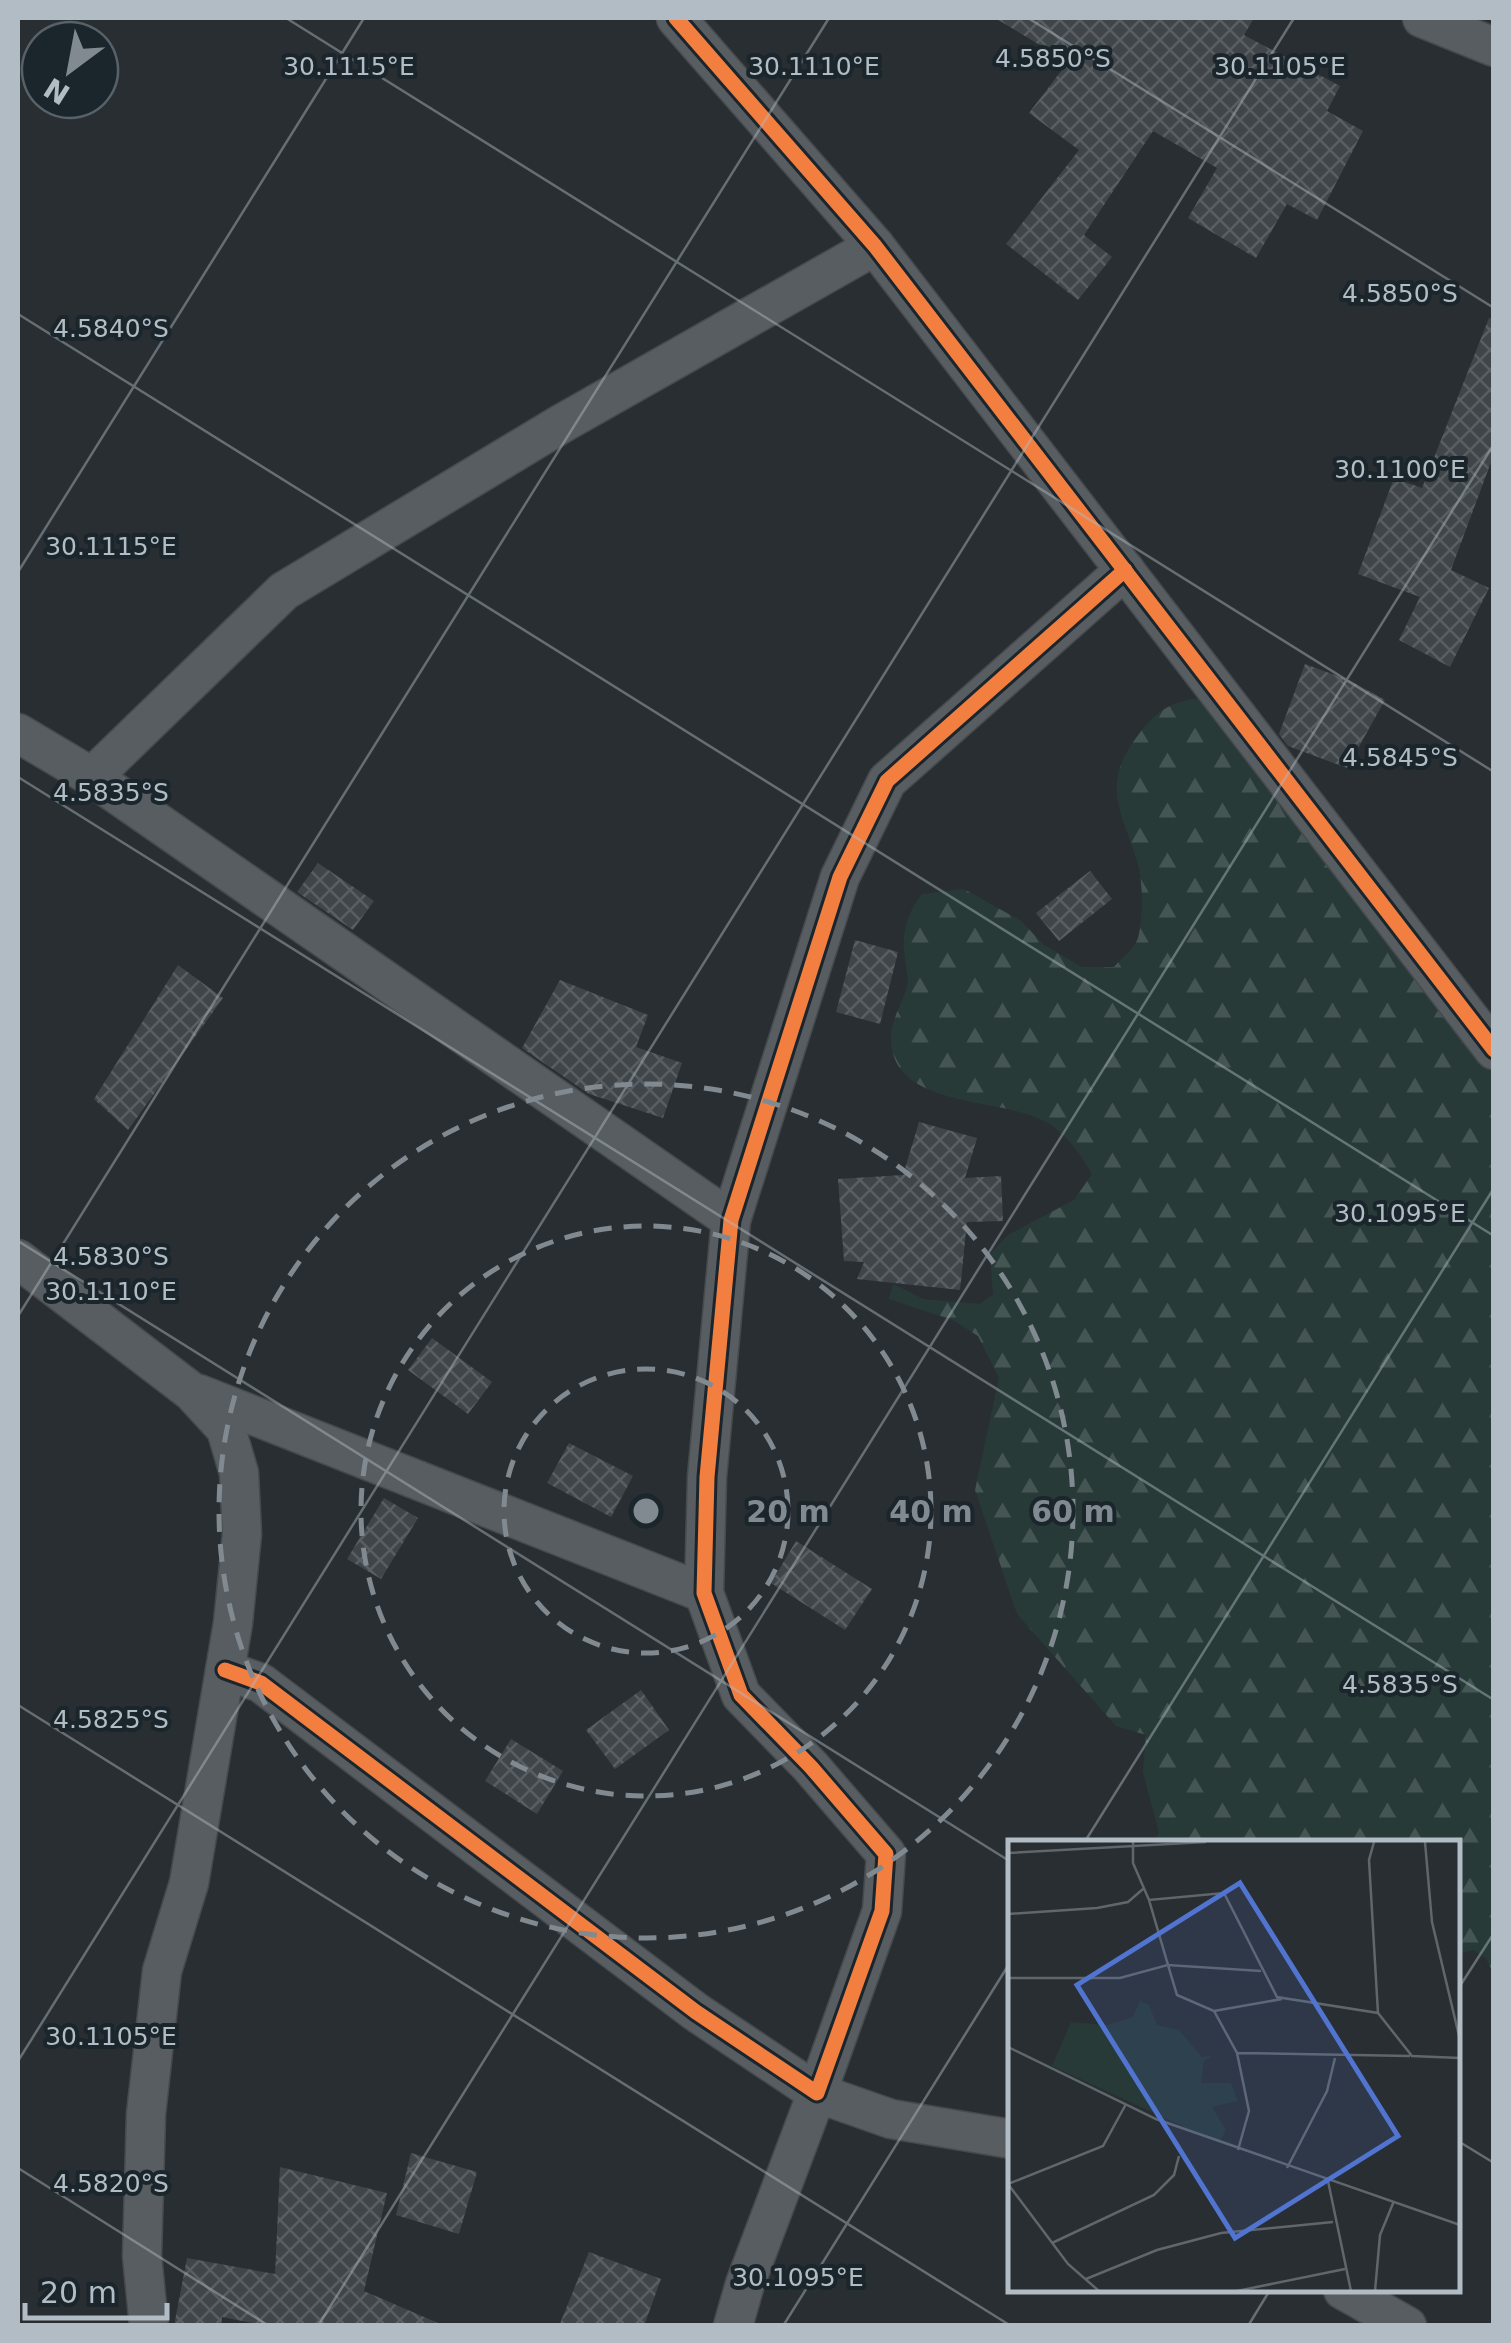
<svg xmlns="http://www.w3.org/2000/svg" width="1511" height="2343" viewBox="0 0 1511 2343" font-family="'DejaVu Sans',sans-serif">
<defs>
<pattern id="forest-firs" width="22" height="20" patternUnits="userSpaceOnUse" patternTransform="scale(2.5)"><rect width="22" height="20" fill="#273a38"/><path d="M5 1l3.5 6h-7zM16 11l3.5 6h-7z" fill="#445553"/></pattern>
<pattern id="building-cross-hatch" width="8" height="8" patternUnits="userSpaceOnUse" patternTransform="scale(2.5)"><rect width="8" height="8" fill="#404549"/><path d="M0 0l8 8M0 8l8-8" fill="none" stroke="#595e62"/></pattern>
</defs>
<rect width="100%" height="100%" fill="#282e32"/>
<path fill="url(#forest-firs)" d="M1221,695L1493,1051V1974L1486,1958L1473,1950L1459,1954L1458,1843H1154L1159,1833L1143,1772L1146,1735L1116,1726L1017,1614L975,1490L999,1378L978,1336L953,1320L889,1299L893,1284L923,1299L980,1304L993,1294L990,1254L1008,1235L1074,1200L1092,1174C1080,1153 1068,1136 1048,1123C1006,1096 892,1111 891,1039C891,1015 906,1000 908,981C908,974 905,965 905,958C901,934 907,913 922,894L964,889L1021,921L1044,945L1082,967H1114C1121,959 1135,948 1138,938C1143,918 1143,888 1139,868C1126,817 1098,789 1136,738C1163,701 1178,701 1221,695Z"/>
<g fill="url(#building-cross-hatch)">
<path d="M995,18H1254L1244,35L1340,86L1327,111L1363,131L1317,220L1287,204L1256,258L1188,218L1217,168L1153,131L1084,235L1112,257L1078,300L1006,244L1079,150L1029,113L1068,62Z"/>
<path d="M1489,318L1494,319V454L1451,570L1489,588L1450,667L1399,640L1420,597L1358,574L1394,478L1422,488Z"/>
<path d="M1305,664L1351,681L1385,700L1347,768L1288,746L1279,734Z"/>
<path d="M318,863L374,901L353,930L297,892Z"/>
<path d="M1090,871L1112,899L1059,941L1036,913Z"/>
<path d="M855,940L898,952L880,1024L836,1012Z"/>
<path d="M178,965L223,998L128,1130L94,1099Z"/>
<path d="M560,980L648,1015L636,1047L682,1063L663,1118L589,1094L522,1048Z"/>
<path d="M919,1122L977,1138L965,1178L1001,1176L1003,1221L967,1222L960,1290L857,1279L864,1262L844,1261L838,1179L903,1175Z"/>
<path d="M432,1338L492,1382L468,1414L408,1370Z"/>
<path d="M569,1443L633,1476L611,1517L547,1483Z"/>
<path d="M384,1498L418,1518L381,1579L347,1559Z"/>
<path d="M796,1541L872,1589L845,1630L771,1583Z"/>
<path d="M641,1690L669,1730L615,1769L586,1730Z"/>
<path d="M511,1739L563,1771L537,1814L485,1781Z"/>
<path d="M411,2153L477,2172L459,2234L396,2215Z"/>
<path d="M280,2167L387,2193L364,2291L445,2326H268L222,2317L221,2326H174L187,2258L275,2274Z"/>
<path d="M589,2252L661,2279L644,2326H559Z"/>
</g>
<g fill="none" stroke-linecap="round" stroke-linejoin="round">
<defs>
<g id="minor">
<path d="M676,18L875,246L1494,1050"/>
<path d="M1422,18L1494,47"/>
<path d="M18,733L92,777L731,1220"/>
<path d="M92,777L284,591L561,424L875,246"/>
<path d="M18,1259L192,1392L226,1429L239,1473L242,1534L233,1623L189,1883L162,1971L146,2114L142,2256L149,2326"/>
<path d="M199,1394L704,1593"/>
<path d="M225,1670L261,1683L696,2012L817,2093L882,1911L886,1854L811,1767L741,1695L704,1593L707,1477L731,1220L840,877L887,781L1125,570"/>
<path d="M1343,2290L1407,2326"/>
<path d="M733,2326L745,2284L817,2093L891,2119L1011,2139"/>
</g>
</defs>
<use href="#minor" stroke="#464a4d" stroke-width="41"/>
<use href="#minor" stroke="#575d61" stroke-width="38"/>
<defs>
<g id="cycleway">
<path d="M676,18L875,246L1494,1050"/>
<path d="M225,1670L261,1683L696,2012L817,2093L882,1911L886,1854L811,1767L741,1695L704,1593L707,1477L731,1220L840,877L887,781L1125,570"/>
</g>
</defs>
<use href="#cycleway" stroke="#1b252c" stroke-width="21"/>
<use href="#cycleway" stroke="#f27e40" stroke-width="15"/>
</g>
<path fill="none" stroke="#b1bcc4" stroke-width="2.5" stroke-opacity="0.45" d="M286,18L1494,772M1028,18L1494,308M18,314L1494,1236M18,572L364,18M18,777L1494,1700M18,1241L1011,1862M18,1316L829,18M18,1705L1011,2326M1084,1843L1494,1188M1458,1989L1494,1933M18,2061L1294,18M1458,2141L1494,2163M18,2168L269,2326M318,2326L1494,444M783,2326L1011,1961M1248,2326L1270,2290"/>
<g fill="none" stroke="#818a91" stroke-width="5" stroke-dasharray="18 12">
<circle cx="646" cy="1511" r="142"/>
<circle cx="646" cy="1511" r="285"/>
<circle cx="646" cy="1511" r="427"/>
</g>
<g transform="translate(1008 1840)">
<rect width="452" height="452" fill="#282e32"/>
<path d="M132,161L141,165L149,185L171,190L194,217L206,215L196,221L193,243H223L230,261L204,267L218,290L211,303L44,226L63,182L99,185L125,177Z" fill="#273a38"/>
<path fill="none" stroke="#5f676c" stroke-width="2.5" d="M125,2V23L141,60L216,53L269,157L370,173L404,216L452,218M366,2L361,20L370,173M417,2L424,82L452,200M0,13L198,2M0,74L89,68L120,62L135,49M0,138H112L160,125L141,60M206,171L274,159M0,207L148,279L452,385M229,213L402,216M230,310L241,271L229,213L206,171L169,155L160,125L253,131M279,328L319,251L327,218M320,341L343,451M0,344L95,306L118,264M0,344L60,424L91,451M44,403L146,355L166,335L171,316M78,439L149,410L213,393L325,382M229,451L337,429M367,451L372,395L386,361"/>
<path fill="#5174d1" fill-opacity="0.15" stroke="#5174d1" stroke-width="5" d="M232,43L390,296L227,398L69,145Z"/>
<rect width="452" height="452" fill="none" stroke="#b1bcc4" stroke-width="5"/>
</g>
<g font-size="25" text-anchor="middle" fill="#b1bcc4" stroke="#1b252c" stroke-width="8" stroke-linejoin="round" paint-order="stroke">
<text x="1053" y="67">4.5850°S</text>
<text x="349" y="75">30.1115°E</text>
<text x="814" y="75">30.1110°E</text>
<text x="1280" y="75">30.1105°E</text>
<text x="1400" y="302">4.5850°S</text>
<text x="111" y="337">4.5840°S</text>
<text x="1400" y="478">30.1100°E</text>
<text x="111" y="555">30.1115°E</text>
<text x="1400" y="766">4.5845°S</text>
<text x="111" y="801">4.5835°S</text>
<text x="1400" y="1222">30.1095°E</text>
<text x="111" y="1265">4.5830°S</text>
<text x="111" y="1300">30.1110°E</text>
<text x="1400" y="1693">4.5835°S</text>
<text x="111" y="1728">4.5825°S</text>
<text x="111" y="2045">30.1105°E</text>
<text x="111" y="2192">4.5820°S</text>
<text x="798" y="2286">30.1095°E</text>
</g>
<circle cx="646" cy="1511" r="15" fill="#818a91" stroke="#1b252c" stroke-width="5"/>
<g font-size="30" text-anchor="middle" font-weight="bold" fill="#818a91" stroke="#1b252c" stroke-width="8" stroke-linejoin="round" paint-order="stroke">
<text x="788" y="1522">20 m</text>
<text x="931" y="1522">40 m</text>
<text x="1073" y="1522">60 m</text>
</g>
<rect width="1511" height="2343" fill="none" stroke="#b1bcc4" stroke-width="40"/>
<g transform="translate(70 70) rotate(212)"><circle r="48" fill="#1b252c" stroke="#576169" stroke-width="2.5"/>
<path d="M0-8L18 38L0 25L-18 38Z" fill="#818a91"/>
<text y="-15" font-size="28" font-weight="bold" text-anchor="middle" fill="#b1bcc4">N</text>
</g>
<path d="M25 2303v15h142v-15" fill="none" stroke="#b1bcc4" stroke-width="5"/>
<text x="40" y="2303" font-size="30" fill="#b1bcc4" stroke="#1b252c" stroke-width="8" paint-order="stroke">20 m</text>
</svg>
